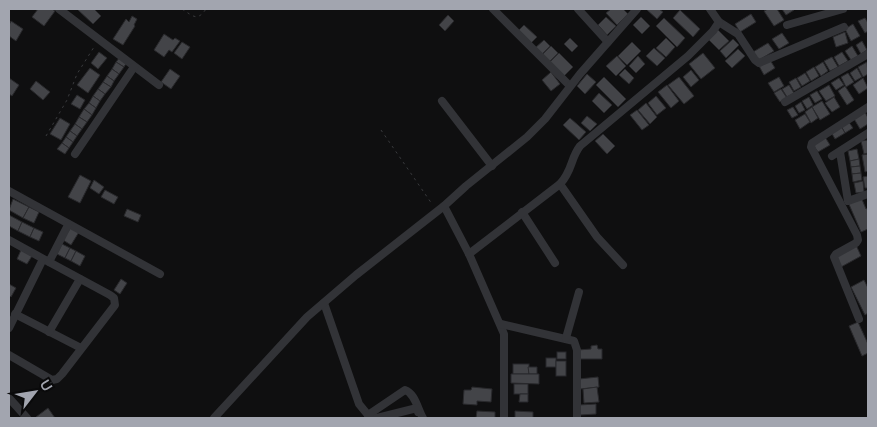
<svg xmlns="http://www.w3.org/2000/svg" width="877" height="427" viewBox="0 0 877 427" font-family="Mulish,sans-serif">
<rect width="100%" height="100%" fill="#0f0f10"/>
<g fill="#434448" stroke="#29292c">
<path d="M38,9H52L55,11L44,26L32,17Z"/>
<path d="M77,9H94L101,16L93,24Z"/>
<path d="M611,9H623L628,14L617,25L606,13Z"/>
<path d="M646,9H659L663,12L657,19Z"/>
<path d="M768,9H777L784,20L774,26L764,11Z"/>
<path d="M782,9H793L794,10L786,15Z"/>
<path d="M680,10L700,29L693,37L673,18Z"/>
<path d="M751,14L756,22L740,32L735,24Z"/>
<path d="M448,15L454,21L445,31L439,25Z"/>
<path d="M132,16L137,19L134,25L135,26L123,45L113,39L126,19L129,22Z"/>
<path d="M606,17L616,26L607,35L598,25Z"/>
<path d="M641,17L650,26L642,34L633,25Z"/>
<path d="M664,18L685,38L677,47L656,26Z"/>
<path d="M865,18L868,23V31L865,33L858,21Z"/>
<path d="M11,21L23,29L16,41L9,36V25Z"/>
<path d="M853,24L860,36L851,41L845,29Z"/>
<path d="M524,25L537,37L530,44L517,32Z"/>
<path d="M718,30L729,41L719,50L708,39Z"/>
<path d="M845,32L848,43L836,47L833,37Z"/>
<path d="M782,33L789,43L779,49L772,39Z"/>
<path d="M164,34L173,40L175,38L180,41L172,52L169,50L164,57L154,50Z"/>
<path d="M570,38L578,46L572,52L564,44Z"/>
<path d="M666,38L675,47L666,57L656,48Z"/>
<path d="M733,39L739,45L726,58L720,51Z"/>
<path d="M544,40L550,46L542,54L535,48Z"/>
<path d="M862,41L867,50L861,54L856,45Z"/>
<path d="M182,42L190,47L182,59L174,53Z"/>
<path d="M632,42L641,51L627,65L618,56Z"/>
<path d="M768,43L774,51L759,60L753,52Z"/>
<path d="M551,46L558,53L549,62L542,55Z"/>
<path d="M852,46L858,56L851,60L845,51Z"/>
<path d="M654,48L665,58L657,66L646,56Z"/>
<path d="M738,49L745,56L732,68L725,61Z"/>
<path d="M99,52L107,58L98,69L91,63Z"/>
<path d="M842,52L848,61L839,66L834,57Z"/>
<path d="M559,53L573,67L564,76L550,62Z"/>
<path d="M703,53L715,68L701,79L689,64Z"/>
<path d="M617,56L626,66L616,76L606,66Z"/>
<path d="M638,56L645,64L636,73L629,66Z"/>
<path d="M120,57L127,62L124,67L116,62Z"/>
<path d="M832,57L838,67L830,71L824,61Z"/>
<path d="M770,60L775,68L764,75L759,66Z"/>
<path d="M116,62L124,67L119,74L112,69Z"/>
<path d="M823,62L828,71L821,76L815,67Z"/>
<path d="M867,62L868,74L863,77L858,67Z"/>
<path d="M814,67L819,76L811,81L806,72Z"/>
<path d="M90,68L100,75L88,93L77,85Z"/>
<path d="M857,68L862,77L855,81L850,73Z"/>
<path d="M112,69L119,74L114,81L107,76Z"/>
<path d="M170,69L180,76L171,89L161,82Z"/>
<path d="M625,69L634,78L629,84L619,75Z"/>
<path d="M691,70L699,80L691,87L683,77Z"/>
<path d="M551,72L560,84L551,91L542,80Z"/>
<path d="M805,73L810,81L802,86L797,78Z"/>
<path d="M848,73L854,82L846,87L841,77Z"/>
<path d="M587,74L596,82L585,94L577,86Z"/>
<path d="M107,76L114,81L111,87L103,82Z"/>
<path d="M604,77L626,99L618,107L596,85Z"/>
<path d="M679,77L694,96L684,104L668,85Z"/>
<path d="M779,77L784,86L774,92L768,83Z"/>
<path d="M9,78L19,85L12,96L9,94Z"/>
<path d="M796,78L801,87L794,91L789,82Z"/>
<path d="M839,78L844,85L836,90L831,83Z"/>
<path d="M863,78L868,88L859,94L853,85Z"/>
<path d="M36,81L50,92L43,100L30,89Z"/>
<path d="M103,82L111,87L105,94L98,89Z"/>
<path d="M667,85L679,101L671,108L658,92Z"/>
<path d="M789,85L794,93L787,97L782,89Z"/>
<path d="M829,85L835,96L826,101L819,91Z"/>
<path d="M845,86L854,100L847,105L838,91Z"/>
<path d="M98,89L105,94L100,101L93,96Z"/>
<path d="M781,89L787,98L780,102L774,93Z"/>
<path d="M817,91L822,99L815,103L810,95Z"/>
<path d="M599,93L612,105L604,113L592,101Z"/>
<path d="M77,95L85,100L80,109L71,104Z"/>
<path d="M93,96L100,101L96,108L89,103Z"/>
<path d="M656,96L666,108L657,115L648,103Z"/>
<path d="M809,97L813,105L807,109L802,101Z"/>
<path d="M834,97L840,107L832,112L825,103Z"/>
<path d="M822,101L830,114L820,120L812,107Z"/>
<path d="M801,102L805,110L799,113L795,106Z"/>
<path d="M89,103L96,108L92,115L84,109Z"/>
<path d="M646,103L657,117L650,124L638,110Z"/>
<path d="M793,107L798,115L792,118L787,110Z"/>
<path d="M812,107L818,118L811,123L805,112Z"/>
<path d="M84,109L92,115L87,122L79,117Z"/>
<path d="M637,110L649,125L642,130L630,115Z"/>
<path d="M864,110L868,118V124L860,129L853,117Z"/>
<path d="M805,114L810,122L800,129L795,120Z"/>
<path d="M587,116L597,124L590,131L581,123Z"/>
<path d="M79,117L87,122L82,129L75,124Z"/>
<path d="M60,118L70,124L61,140L50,134Z"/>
<path d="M570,118L586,132L579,140L563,125Z"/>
<path d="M848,121L853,128L845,133L841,126Z"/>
<path d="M75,124L82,129L77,136L70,131Z"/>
<path d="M841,126L845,133L835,139L831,132Z"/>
<path d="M70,131L77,136L73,142L66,137Z"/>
<path d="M603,134L615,146L607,154L595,141Z"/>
<path d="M66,137L73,142L69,148L62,143Z"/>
<path d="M825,137L830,145L818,152L813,145Z"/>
<path d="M868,140V153L864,154L861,141Z"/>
<path d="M62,143L69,148L65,154L57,149Z"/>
<path d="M857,149L859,159L850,161L848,151Z"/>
<path d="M868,154V171L865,172L862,155Z"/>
<path d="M859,159L860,166L851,167L850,161Z"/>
<path d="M860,166L861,173L852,174L851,167Z"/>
<path d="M861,173L862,180L853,182L852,174Z"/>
<path d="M80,175L91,181L80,203L68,197Z"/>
<path d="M868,176V188H865L863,177Z"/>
<path d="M94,180L104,187L99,194L90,188Z"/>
<path d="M863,181L864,192L856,193L854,183Z"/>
<path d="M105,190L118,197L114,204L101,197Z"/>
<path d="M861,197L866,209L868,208V229L861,232L848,202Z"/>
<path d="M13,199L29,207L23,218L9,210Z"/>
<path d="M29,207L39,212L34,223L23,218Z"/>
<path d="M127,209L141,215L138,222L124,216Z"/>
<path d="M9,215L22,222L18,231L9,226Z"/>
<path d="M22,222L34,228L30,237L18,231Z"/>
<path d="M71,227L79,232L71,245L63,240Z"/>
<path d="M34,228L43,232L39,241L30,237Z"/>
<path d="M62,244L70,248L65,258L57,254Z"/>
<path d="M856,245L861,256L841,267L835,255Z"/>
<path d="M70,248L76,251L71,261L65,258Z"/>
<path d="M21,250L32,256L27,264L17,259Z"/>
<path d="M76,251L85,256L80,266L71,261Z"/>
<path d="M121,279L127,283L120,294L114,290Z"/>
<path d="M864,280L868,288V313L865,315L851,287Z"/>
<path d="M9,284L16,288L11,297L9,295Z"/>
<path d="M858,322L868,344V353L862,356L849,326Z"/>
<path d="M597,345L598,349H602V359H578V350L591,349V346Z"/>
<rect x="557" y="352" width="9" height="7"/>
<rect x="546" y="358" width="10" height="9"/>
<rect x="556" y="361" width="10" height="15"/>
<rect x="513" y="364" width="16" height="10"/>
<path d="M528,367H537V374H529Z"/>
<path d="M511,374H539V384L511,383Z"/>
<path d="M598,377L599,387L580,389L579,379Z"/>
<rect x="514" y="384" width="14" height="10"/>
<path d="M472,387L492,389L491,402L477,401V405L463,404L464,390H471Z"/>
<path d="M597,387L599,402L584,403L583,389Z"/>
<path d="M520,394H528V402H519Z"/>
<path d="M596,404V414L580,415L579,405Z"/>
<path d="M48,408L55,418H37L36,417Z"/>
<path d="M477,411L495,412V418H476Z"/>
<path d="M515,411L533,412V418H515Z"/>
</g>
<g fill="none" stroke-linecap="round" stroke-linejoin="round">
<g stroke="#393a3d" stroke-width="1" stroke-dasharray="2.5 4" stroke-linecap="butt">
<path d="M182,9C193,16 197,22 206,9"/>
<path d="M381,130L432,204"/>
<path d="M46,136L67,100L77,74L94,47"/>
</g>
<g stroke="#323337" stroke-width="8">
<path d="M59,9L159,85"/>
<path d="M493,9L570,86"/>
<path d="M578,9L608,42"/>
<path d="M719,22L738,34L755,60L759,63L844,27"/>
<path d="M787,25L843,9"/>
<path d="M442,101L492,166"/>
<path d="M785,102L868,54"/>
<path d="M840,152L848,201L868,194"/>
<path d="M75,154L134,67"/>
<path d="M832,156L868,133"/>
<path d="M560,184L597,237L623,265"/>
<path d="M9,191L160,274"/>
<path d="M444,206L469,254L504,334V418"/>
<path d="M522,212L555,263"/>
<path d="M9,240L49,262L68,225"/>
<path d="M469,254L560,184C573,170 570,159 580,146L688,56L713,31L719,22L710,9"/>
<path d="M324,303L359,404L368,415L375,418"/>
<path d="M15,314L81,348"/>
<path d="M859,319L834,257L836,254L856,243L858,240L857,235L811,147L812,143L868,107"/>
<path d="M501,324L574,341L577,350V418"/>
<path d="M9,328L43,259"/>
<path d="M49,332L80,279"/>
<path d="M566,338L579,292"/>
<path d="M9,355L52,380L57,379L62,374L115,305L114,298L110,295L49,262"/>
<path d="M9,398L27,418"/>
<path d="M368,415L405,390C415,393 418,410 423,418"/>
<path d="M214,418L307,317L356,275L444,206L466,186L527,137L545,119L580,74L637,9"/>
<path d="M377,418L417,408L418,412"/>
</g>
</g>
<rect width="877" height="427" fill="none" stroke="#a2a5af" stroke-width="20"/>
<g transform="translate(35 392) rotate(59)" stroke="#0a0a0b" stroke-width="4" paint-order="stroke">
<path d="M0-4L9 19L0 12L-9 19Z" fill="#a2a5af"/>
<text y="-8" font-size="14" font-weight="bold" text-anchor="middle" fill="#a2a5af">U</text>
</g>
</svg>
